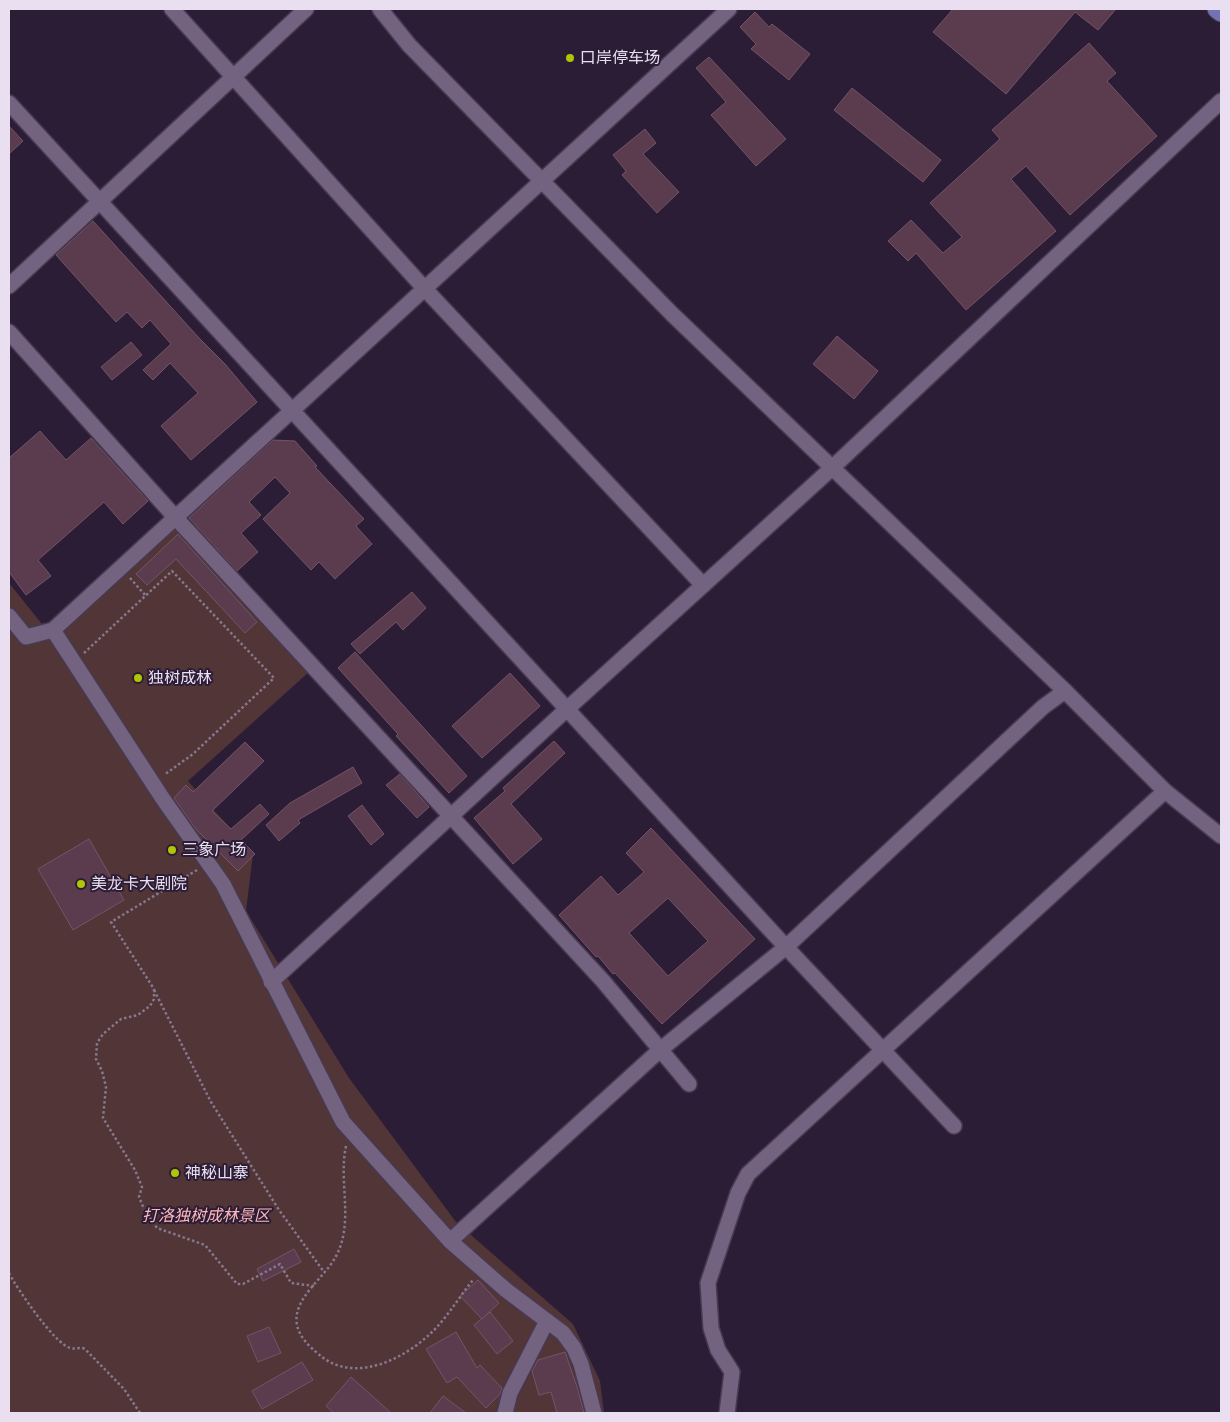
<svg xmlns="http://www.w3.org/2000/svg" width="1230" height="1422" viewBox="0 0 1230 1422" font-family="Spectral,'Noto Sans SC',serif">
<rect width="100%" height="100%" fill="#2c1d36"/>
<path fill="#523536" d="M174,525L310,671L188,781L253,854L246,911L349,1078L456,1222L573,1324L600,1381L604,1413H9V583L54,639Z"/>
<g fill="#5b3c4e" stroke="#745466" fill-rule="evenodd">
<path d="M953,9H1116L1098,30L1075,12L1006,94L933,32Z"/>
<path d="M755,12L769,27L772,24L810,54L789,80L751,49L756,44L740,27Z"/>
<path d="M1089,43L1116,73L1107,81L1157,136L1070,215L1026,166L1011,179L1056,231L966,310L916,253L908,261L888,241L911,220L943,253L962,237L930,203L1000,139L992,130Z"/>
<path d="M709,57L786,139L756,166L711,115L726,102L696,68Z"/>
<path d="M852,88L941,160L923,182L834,110Z"/>
<path d="M9,126L23,141L9,154Z"/>
<path d="M645,129L656,143L643,154L679,192L657,213L622,175L626,171L613,155Z"/>
<path d="M93,221L200,339L225,364L257,402L191,460L161,426L198,393L170,363L153,380L143,370L171,344L150,320L142,328L127,312L116,322L56,255Z"/>
<path d="M837,336L878,371L854,399L813,364Z"/>
<path d="M131,342L142,355L112,380L101,367Z"/>
<path d="M40,431L66,460L91,438L148,501L123,524L104,502L38,560L51,576L26,595L9,572V458Z"/>
<path d="M273,440L295,441L317,466L315,467L364,519L356,526L372,544L335,579L319,562L311,570L263,519L290,493L275,477L249,502L261,515L241,533L258,552L237,571L189,518Z"/>
<path d="M178,534L257,622L245,633L176,559L147,585L136,574Z"/>
<path d="M412,592L426,608L403,630L396,622L360,654L351,644Z"/>
<path d="M355,652L467,776L449,793L396,736L398,734L338,668Z"/>
<path d="M510,673L540,706L482,758L452,726Z"/>
<path d="M554,741L565,753L511,804L542,839L513,864L474,818L505,791L503,788Z"/>
<path d="M245,742L264,761L212,811L231,829L260,804L269,814L241,840L255,854L238,871L195,828L174,798L186,785L193,792Z"/>
<path d="M353,767L362,783L298,820L300,823L279,841L266,825L290,803Z"/>
<path d="M400,774L429,807L417,818L386,785Z"/>
<path d="M362,805L384,834L371,845L348,816Z"/>
<path d="M651,828L755,939L662,1024L615,973L613,974L598,956L596,957L559,915L601,876L618,895L644,872L626,853ZM668,898L708,941L668,976L629,933Z"/>
<path d="M89,839L124,900L73,930L38,869Z"/>
<path d="M294,1249L301,1262L263,1281L257,1269Z"/>
<path d="M478,1280L499,1303L482,1319L460,1296Z"/>
<path d="M490,1312L513,1341L497,1354L474,1325Z"/>
<path d="M269,1327L281,1353L258,1362L247,1336Z"/>
<path d="M456,1332L477,1368L480,1365L502,1388L500,1394L486,1408L457,1377L447,1383L426,1349Z"/>
<path d="M565,1352L578,1390L584,1413H557L551,1392L539,1395L532,1371L538,1360Z"/>
<path d="M302,1362L313,1380L262,1409L252,1391Z"/>
<path d="M351,1377L391,1413H334L326,1406Z"/>
<path d="M443,1396L466,1413H430Z"/>
</g>
<g fill="none" stroke-linecap="round" stroke-linejoin="round">
<defs>
<g id="minor">
<path d="M172,9L424,288L703,585"/>
<path d="M380,9L409,45L672,314L1065,691L1165,791L1221,836"/>
<path d="M9,103L786,947L954,1126"/>
<path d="M9,286L306,9"/>
<path d="M9,332L175,517L603,981L689,1084"/>
<path d="M9,616L26,637L53,630L729,9"/>
<path d="M53,630L163,799L223,884L343,1122L450,1241L506,1290L563,1333L574,1348L581,1364L594,1413"/>
<path d="M271,982L567,709L832,468L1221,101"/>
<path d="M450,1241L660,1050L786,947L1043,707L1065,691"/>
<path d="M505,1413L510,1393L547,1321"/>
<path d="M727,1413L732,1372L718,1350L711,1328L708,1283L738,1193L748,1174L1165,791"/>
</g>
<path id="major" d="M1217,9L1221,12"/>
</defs>
<use href="#minor" stroke="#473a50" stroke-width="18"/>
<use href="#major" stroke="#473a50" stroke-width="21"/>
<g stroke="#86798f" stroke-width="2.5" stroke-dasharray="2.5 2.5" stroke-linecap="butt">
<path d="M130,578L146,596"/>
<path d="M84,653L172,571L274,678L193,754L164,775"/>
<path d="M197,870L111,922L154,989V999L150,1006L138,1015L121,1019L103,1034L97,1043L96,1059L102,1071L106,1087L103,1118L135,1170L142,1187L139,1197L144,1209L157,1228L205,1245L237,1284H243L280,1264L291,1283L314,1286"/>
<path d="M154,990L211,1102L279,1210L324,1272"/>
<path d="M346,1146C338,1183 355,1223 335,1258C324,1278 292,1299 297,1325C300,1339 312,1349 322,1357C356,1383 404,1359 431,1333C447,1318 459,1297 473,1280"/>
<path d="M9,1273C18,1290 54,1343 70,1348C76,1350 80,1346 85,1349L124,1389L140,1413"/>
</g>
<use href="#minor" stroke="#736280" stroke-width="15"/>
<use href="#major" stroke="#7372b5" stroke-width="19"/>
</g>
<g fill="#afc505" stroke="#2c1d36" stroke-width="2">
<circle cx="570" cy="58" r="5"/>
<circle cx="138" cy="678" r="5"/>
<circle cx="172" cy="850" r="5"/>
<circle cx="81" cy="884" r="5"/>
<circle cx="175" cy="1173" r="5"/>
</g>
<g text-anchor="middle" dominant-baseline="central" stroke-width="4" stroke-linejoin="round" paint-order="stroke">
<g font-size="16" fill="#e9dff0" stroke="#2c1d36" text-anchor="start">
<text x="580" y="58">口岸停车场</text>
<text x="148" y="678">独树成林</text>
<text x="182" y="850">三象广场</text>
<text x="91" y="884">美龙卡大剧院</text>
<text x="185" y="1173">神秘山寨</text>
</g>
<g font-size="16" font-style="italic" fill="#ffb8ba" stroke="#2c1d36">
<text x="206" y="1216">打洛独树成林景区</text>
</g>
</g>
<rect width="1230" height="1422" fill="none" stroke="#e9dff0" stroke-width="20"/>
</svg>
